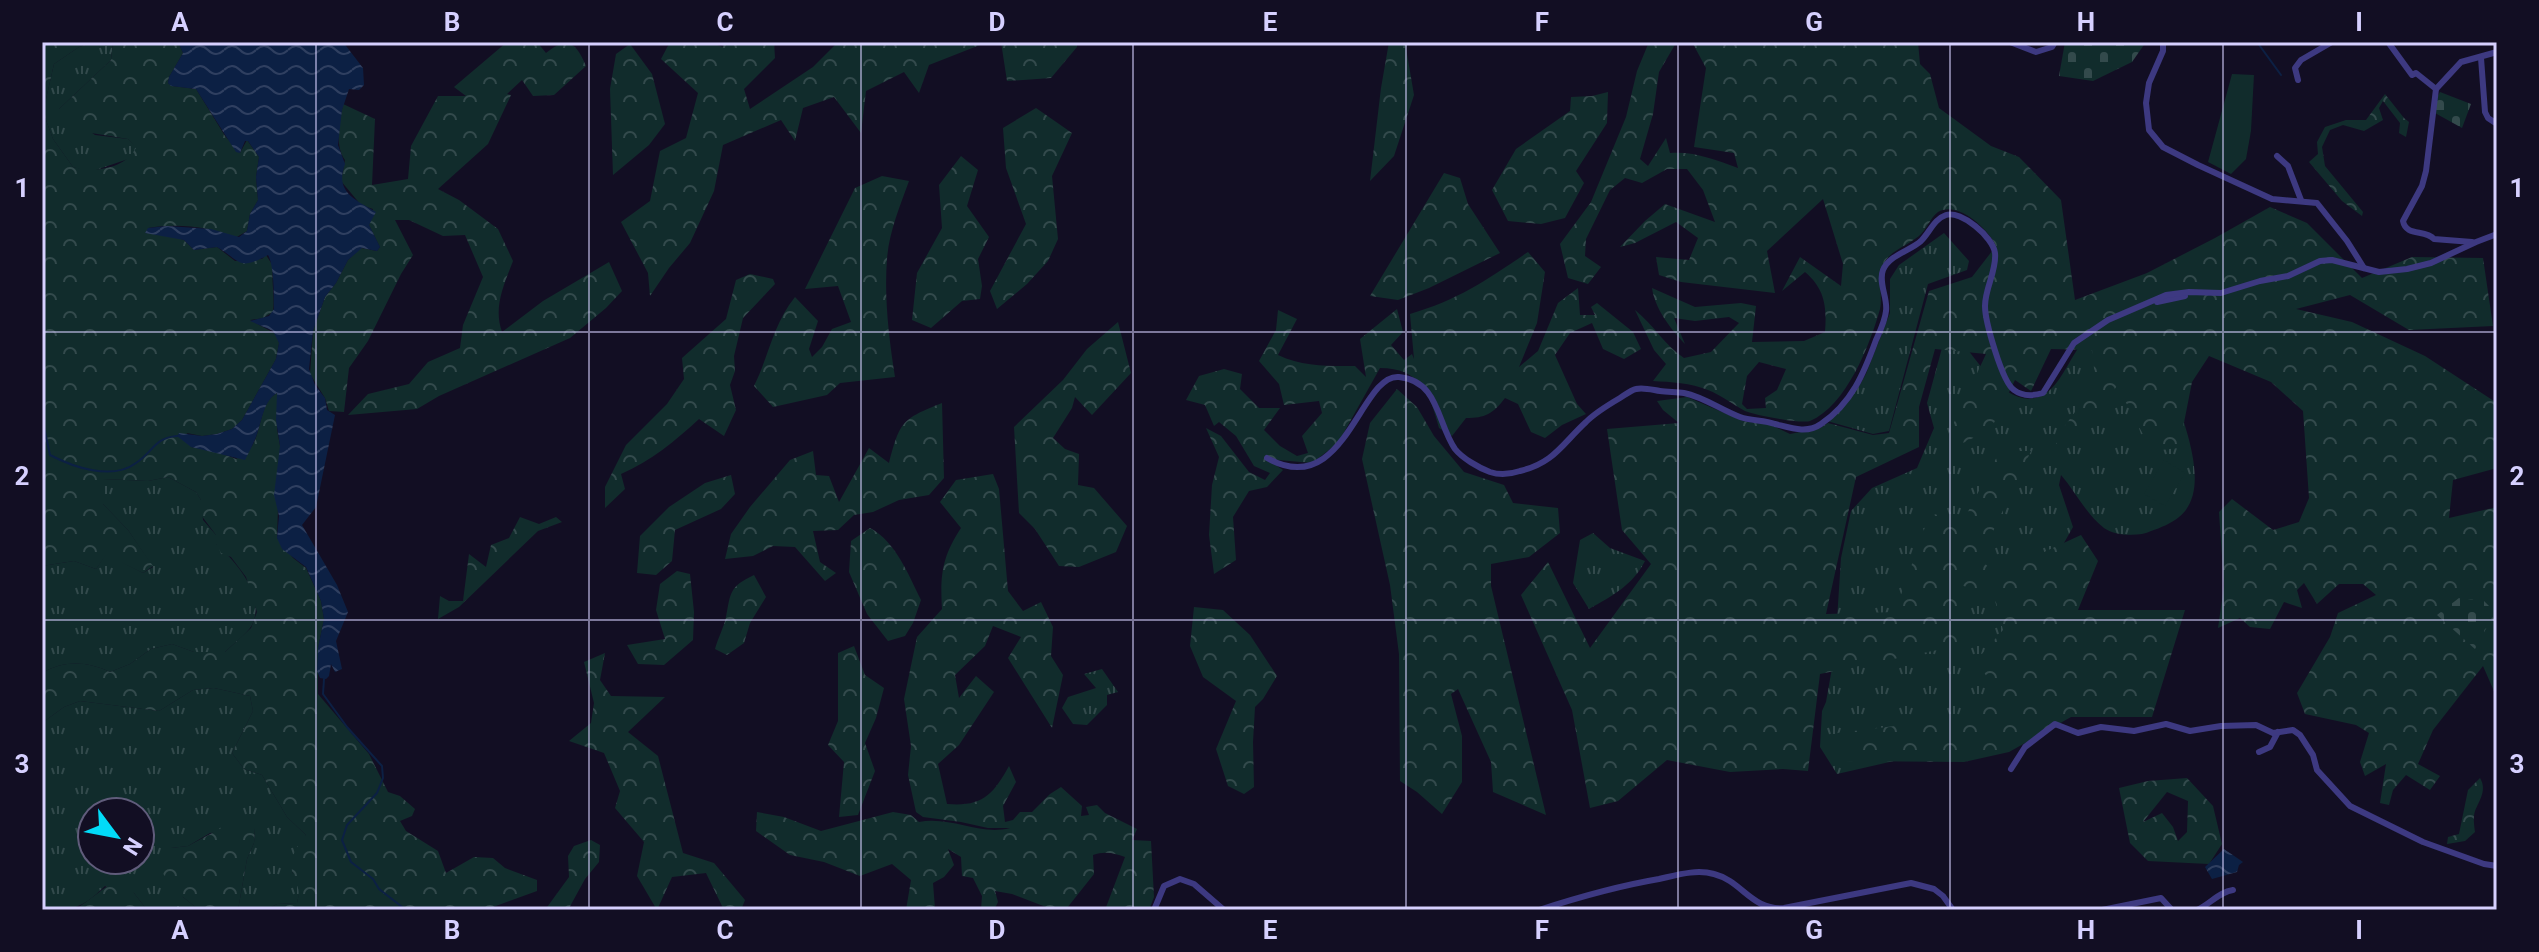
<svg xmlns="http://www.w3.org/2000/svg" width="2539" height="952" viewBox="0 0 2539 952" font-family="Roboto,sans-serif">
<defs>
<pattern id="grass-tufts" width="24" height="20" patternUnits="userSpaceOnUse" patternTransform="scale(2)"><rect width="24" height="20" fill="#112c2c"/><path d="M3 7l-1-3M5 7V3M7 7l1-3M15 17l-1-3M17 17v-4M19 17l1-3" fill="none" stroke="#334a4c"/></pattern>
<pattern id="forest-crowns" width="20" height="18" patternUnits="userSpaceOnUse" patternTransform="scale(2)"><rect width="20" height="18" fill="#112c2c"/><path d="M2 6a3 3 0 1 1 6 0M12 15a3 3 0 1 1 6 0" fill="none" stroke="#334a4c"/></pattern>
<pattern id="cemetery-stones" width="16" height="16" patternUnits="userSpaceOnUse" patternTransform="scale(2)"><rect width="16" height="16" fill="#112c2c"/><path d="M2 7V4a2 2 0 0 1 4 0v3zM10 15v-3a2 2 0 0 1 4 0v3z" fill="#334a4c"/></pattern>
<pattern id="water-waves" width="16" height="10" patternUnits="userSpaceOnUse" patternTransform="scale(2)"><rect width="16" height="10" fill="#0c2044"/><path d="M0 5q4-4 8 0t8 0" fill="none" stroke="#2f3f60"/></pattern>
</defs>
<rect width="100%" height="100%" fill="#120e23"/>
<g fill="url(#grass-tufts)" fill-rule="evenodd">
<path d="M95,42H113L111,60L59,109L95,135L128,139L137,148L131,158L90,172L73,167L53,139L46,120L44,108L54,64L79,47Z"/>
<path d="M1944,233L1969,261L1967,270L1928,284L1889,431L1873,434L1827,421L1858,388L1866,374L1890,313V279L1899,265Z"/>
<path d="M1956,334C1975,358 2014,422 2050,390C2064,377 2072,354 2085,339L2173,389C2183,422 2213,490 2179,517C2172,523 2160,528 2151,531C2139,537 2115,536 2104,528C2086,514 2075,491 2061,475L2059,485L2073,527L2060,550L2008,684L1977,742L1837,774L1820,747L1822,711L1826,702L1835,651L1841,558L1851,511L1872,488L1917,468L1934,428L1927,403L1945,337Z"/>
<path d="M168,477L196,492L201,500L203,520L216,535V544C237,562 266,597 252,625C246,635 233,644 225,652H194L172,644L151,649L130,664L110,672C87,661 64,660 42,673V566L74,561L96,569L106,554L143,573L153,567L128,530L103,504V479L148,481Z"/>
<path d="M1593,533L1610,548L1645,561C1633,585 1612,596 1589,609L1573,583L1580,540Z"/>
<path d="M1102,669L1118,692L1107,695V705L1087,725L1073,724L1062,708L1068,697L1096,688L1084,674Z"/>
<path d="M214,688L250,696L253,711L232,753L244,769L262,775L287,817L306,835L292,872L300,890L297,903L277,904L266,910H238L247,859L254,843L255,828L210,833L188,846L171,848L183,897L199,910H147L134,893L105,886C81,909 74,910 42,910V723L64,707L80,701L159,711L193,690ZM92,812H140V860H92Z"/>
</g>
<g fill="url(#forest-crowns)" fill-rule="evenodd">
<path d="M42,42H95L79,47L54,64L44,108L46,120L53,139L73,167C94,173 125,169 136,148L128,139L73,130L60,121L59,109L111,60L113,42H178L183,53L169,77L168,83L172,86L196,89L225,136L240,153L247,140L259,157L256,177L258,200L250,214L247,231L235,238C211,226 175,223 148,228L184,240L194,250L217,247L235,261L262,259L266,255L273,266C271,281 275,296 273,312L263,318L250,320L276,334L279,343L276,359L242,420L232,429L217,434L202,436L187,433L191,447L215,451L236,459C242,455 248,453 252,446C262,430 260,402 277,393V429L280,446L277,538L293,558L306,568L321,601L324,619L318,648V694L369,754L388,792L400,796L415,809L412,816L400,821L406,831L438,851L446,873L474,857L493,858L505,868L537,880V891L485,910H266L277,904L297,903C302,883 294,887 292,871C290,856 297,846 306,835L287,817L262,775L244,769L232,753L253,711L250,696L214,688L193,690L159,711L80,701L64,707L42,723V673C64,660 87,661 110,672L130,664L151,649L172,644L194,652H225L251,628L257,612L246,577L231,557L221,553L216,544V535L201,515V500L196,492L168,477L148,481L103,479V504L128,530L153,566L143,573L106,555L96,569L74,561L42,566Z"/>
<path d="M507,42H537L546,53C567,36 576,42 586,66L554,95L533,96L522,80L507,94L511,95L488,144L438,189L459,200L498,229L513,261C504,285 493,307 502,332L543,301L609,262L622,291L606,308L570,338L439,396L417,409L348,415L368,394L409,384L428,362L460,348L463,325L483,277L465,235L443,236L409,220H395L413,255L401,274L368,341L349,368L344,412L329,411L325,398L310,374L313,331L325,297L336,283L348,260L361,248L377,251L380,247L369,225L373,209L361,205L341,181L345,160C334,144 340,123 343,104L375,119L372,185L408,179L411,146L438,96H466L454,87Z"/>
<path d="M670,42H709L723,47L721,42H774L775,58L744,89L750,109L813,67L838,42L985,43L929,65L919,93L904,72L866,91L861,133L834,97L803,108L795,141L781,120L723,145L714,191L690,243L669,268L650,296L648,273L621,222L650,201L660,151L686,138L698,93L661,59Z"/>
<path d="M1001,42H1077V47L1051,78L1007,81Z"/>
<path d="M1389,42H1409L1406,48L1414,95L1394,156L1370,181L1381,88Z"/>
<path d="M1649,42H1691L1676,43L1659,72L1653,114L1640,159L1648,166L1666,138L1670,153C1694,151 1716,160 1738,168L1734,153L1694,147L1706,68L1692,42H1918L1920,64L1930,74L1939,108L1991,146L2019,157L2061,200L2075,300L2147,273L2215,238L2270,207L2307,223L2362,278L2412,257L2483,258L2493,326L2409,330L2350,295L2296,309L2352,322L2425,356L2497,403V468L2453,480L2449,518L2497,507V698L2483,666L2433,730L2418,764L2440,776L2430,790L2406,775L2393,790L2389,805L2380,803L2386,764L2365,776L2360,762L2369,733L2356,725L2305,714L2297,693L2330,637L2338,613L2376,595L2363,584H2339L2317,604L2304,583L2297,590L2302,608L2284,602L2270,629L2250,627L2240,618L2218,628L2224,586L2219,512L2232,499L2273,530L2299,522L2309,498L2303,411L2271,382L2209,356L2192,382L2179,448L2152,451L2117,386L2071,446L2053,451L2064,427L2083,401L2095,377L2092,350L2051,349L2031,391L2015,380L1991,429L1961,444L1943,446L1986,354L1935,349L1919,407V447L1856,477L1826,614L1895,612L1930,513L1963,521L2000,451H2031L1980,559L1996,574L2081,535L2098,561L2078,610H2185L2152,717H2071L2009,752L1964,762L1843,761L1837,733L1969,717L1995,689L1979,665L1946,695L2003,630L1994,597L1961,585L1962,645L1820,674L1808,771L1783,769L1730,772L1667,760L1618,801L1590,808L1572,710L1521,595L1548,562L1590,648L1651,564L1622,530L1607,429L1679,423L1663,410L1657,401L1687,397L1743,421L1771,425L1790,434L1820,428L1828,423L1873,435L1889,433L1929,291L1972,277L1996,246C1989,230 1958,200 1938,212C1930,218 1927,229 1919,236C1907,246 1888,251 1882,267C1877,279 1883,296 1880,309C1870,345 1846,406 1810,421C1802,424 1754,415 1745,411C1732,404 1721,395 1708,390C1691,383 1671,382 1653,381L1666,364L1654,350L1635,310C1654,325 1665,346 1684,358L1711,352L1739,323L1729,317L1695,321L1674,318L1685,344C1670,328 1655,309 1652,288L1695,307L1741,303L1756,306L1752,342L1804,341L1825,332C1827,307 1825,289 1805,272L1782,291L1800,257L1841,286L1843,264L1823,199L1767,251L1775,293L1681,282L1659,275L1656,257L1689,260L1698,238L1676,222L1635,243L1620,247L1645,221L1665,204L1715,222L1703,190L1687,169H1667L1642,183L1625,178L1610,190L1586,239L1585,256L1601,267L1588,284L1568,278L1560,244L1591,202L1626,117L1637,71ZM1759,362L1786,369L1777,390L1765,398L1766,408L1747,409L1742,404L1747,376Z"/>
<path d="M630,44L652,74L665,124L649,145L613,175L610,89L616,54Z"/>
<path d="M1608,92L1607,123L1576,171L1584,183L1565,218L1541,224L1508,221L1492,190L1516,149L1570,111L1571,97L1592,96Z"/>
<path d="M2385,94L2404,118L2409,122L2406,137L2399,133L2400,123L2383,101L2379,108L2383,120L2364,131L2343,125L2330,130L2322,147L2325,166L2363,212L2362,216L2342,201L2309,162L2318,154L2317,142L2325,127L2346,120H2366Z"/>
<path d="M1036,108L1072,133L1052,176L1058,239L1048,261L1027,284L997,309L990,291L1026,224L1006,168L1003,128Z"/>
<path d="M961,156L978,170L967,206L989,237L978,259L982,286L980,299L962,301L931,328L912,320L917,273L942,228L939,185Z"/>
<path d="M1444,173L1460,178L1468,204L1500,253L1429,288L1398,300L1370,296Z"/>
<path d="M882,176L909,181C900,206 889,232 887,259C884,298 889,339 895,377L840,383L827,395L773,407L754,386C769,356 773,324 795,297L818,321L809,349L812,357L822,347L832,329L851,322L838,286L805,289L855,188Z"/>
<path d="M1528,252L1545,272L1537,323L1519,367L1538,351L1558,303L1578,288L1580,315H1595L1591,307L1597,303L1633,332L1641,349L1624,359L1603,349L1592,323L1570,333L1555,355L1577,404L1586,414L1562,425L1545,438L1531,432L1518,404L1505,398C1493,414 1485,418 1466,418L1452,436L1439,428C1430,394 1420,368 1380,368L1338,443L1312,463L1266,459L1283,470L1267,487L1249,491L1233,517L1236,560L1214,574L1209,535L1212,485L1219,457L1206,428L1221,436L1249,472L1265,480L1270,473L1254,466L1236,436L1219,422L1214,426L1205,405L1186,400L1199,376L1224,369L1242,374L1240,389L1259,408H1280L1264,430L1280,446L1297,456L1308,453L1302,436L1322,413L1319,401L1284,405L1279,384L1259,361L1276,330L1278,310L1297,319L1278,355C1303,367 1328,366 1355,366L1366,377L1360,339L1397,309L1403,332L1391,345L1404,360L1412,354L1414,359L1410,314C1458,300 1487,280 1528,252Z"/>
<path d="M750,274L773,279L775,284L743,318L734,356L735,371L730,385L736,410L724,436L699,419C675,441 651,461 621,474L625,489L605,508V487L626,445L667,404L684,379L682,358L726,319L736,280Z"/>
<path d="M1118,322L1131,373L1092,415L1075,397L1072,408L1053,438L1065,449L1079,454L1078,485L1094,488L1127,526L1116,552L1079,567L1059,566L1035,529L1019,513L1014,427L1063,380L1087,349Z"/>
<path d="M1397,389L1417,407L1434,436L1464,472L1504,485L1513,503L1558,508L1560,533L1529,557L1491,564V586L1546,815L1493,792L1491,762L1458,689L1451,694L1462,736V782L1442,814L1417,792L1400,781L1399,654L1390,585L1362,459L1370,423Z"/>
<path d="M942,403L944,478L929,495L899,500L873,512L854,515L838,530L813,531L820,562L836,573L825,581L795,547L773,546L753,556L725,559L731,534L750,507L790,460L813,451L816,475L829,476L839,502L869,448L889,463C900,421 902,419 942,403Z"/>
<path d="M993,474L999,489L1008,591L1023,611L1041,602L1053,627L1051,656L1063,675L1052,728L1008,658L1021,637L993,626L985,646L955,675L959,698L976,676L994,692L959,745L938,764L947,804C982,807 993,795 1009,766L1016,782L1003,806L1005,822L1013,820L1020,812H1032L1050,794L1061,787L1082,806L1081,816L1089,815L1086,807L1097,805L1105,813L1137,829L1132,840L1151,841L1154,897L1149,910H1105L1125,857C1114,853 1104,851 1093,855L1094,874L1067,908L1046,910V907L1012,894L995,891L998,902L994,910H981L982,896L973,878L962,876L961,857L948,849L954,865L944,877L933,883L935,909L937,910H906L911,880L892,864L860,876L824,862L790,855L756,831L757,812L784,817L821,831L893,812L911,815L919,822C951,816 980,836 1010,828H988L961,822L923,817L916,812L908,775L911,746L904,699L917,637L942,609C940,575 942,557 961,528L940,502L956,480Z"/>
<path d="M731,475L735,494L721,509L675,530L672,561L656,575L637,573L640,536L669,507L705,483Z"/>
<path d="M520,517L539,524L556,517L562,522L538,531L459,607L438,619L440,596L449,601H463L469,554L486,567L491,545L509,538Z"/>
<path d="M870,528C896,542 908,574 921,600L913,623L905,636L888,641L867,614L849,572L851,541Z"/>
<path d="M677,571L690,574L694,612L693,640L664,665L638,664L627,645L665,639L656,610L660,584Z"/>
<path d="M754,575L766,597L750,623L744,643L727,655L715,649C718,638 724,627 726,617C731,592 729,587 754,575Z"/>
<path d="M1194,607L1223,610L1250,635L1277,676L1263,699L1255,707L1253,742L1254,787L1244,794L1228,786L1216,749L1236,701L1203,677L1190,646Z"/>
<path d="M854,646L865,675L884,688L876,718L865,743L875,771L858,815L839,817L844,762L828,745L838,721V653Z"/>
<path d="M605,653L600,680L611,696L665,697L628,732L658,756L683,853L714,863L745,900L741,910H722L723,908L706,873L672,877L657,910L637,876L644,842L615,808L620,791L604,753L569,741L591,723L594,703L584,662Z"/>
<path d="M2187,778L2213,806L2222,844L2209,864L2148,861L2130,843L2119,788L2148,781ZM2167,792L2188,801L2187,832L2178,841L2173,827L2162,813L2143,822Z"/>
<path d="M2480,778C2487,790 2480,799 2475,811C2473,817 2474,825 2475,832L2465,841L2447,844L2448,837L2459,834L2468,790Z"/>
<path d="M246,822L255,828L254,843L247,859L238,910H199L183,897L158,868L157,856L171,848L188,846L225,826Z"/>
<path d="M591,840L600,845L599,862L585,879L568,910H545L569,877L568,856L574,846Z"/>
<path d="M120,879L134,893L147,910H73C91,901 102,887 120,879Z"/>
</g>
<g fill="url(#cemetery-stones)">
<path d="M2065,42H2146L2132,62L2093,81L2059,76Z"/>
<path d="M2440,92L2471,104L2462,128L2435,113V101Z"/>
<path d="M2459,598L2484,601L2495,612L2475,649L2437,615Z"/>
</g>
<g fill="#112c2c">
<path d="M2232,74L2254,75L2251,131L2246,159L2231,174L2208,162Z"/>
<path d="M2164,460L2185,473L2165,506L2144,494Z"/>
</g>
<g fill="url(#water-waves)">
<path d="M178,42H343L363,68L364,85L359,90L349,89L342,110L338,145L345,164C334,193 357,200 376,212L369,225L380,247L377,251L362,248L348,260L336,283L325,297L313,331L309,369L315,385L325,398L327,410L335,415L316,507L302,525L337,585L348,612L336,641L342,669L335,672L331,664L329,676L326,679L320,678L317,671L318,648L324,619L321,601L306,567L282,549L277,538L279,516L274,495L280,446L276,420L277,393C264,400 262,420 257,434C254,443 249,452 245,460L191,447L177,436L179,433L202,436L217,434L232,429L242,420L276,359L279,343L273,331L250,321L269,316L274,309C274,295 274,265 268,255C238,271 242,262 217,247L194,250L184,240L145,233L148,228L167,226L211,229L239,237L247,231L250,214L258,200L256,177L259,157L248,141H245L240,153L236,152L196,89L171,86L168,83L169,77L183,53Z"/>
<path d="M2224,849L2243,862L2239,865L2237,872L2212,879L2205,867Z"/>
</g>
<g fill="none" stroke-linecap="round" stroke-linejoin="round">
<g stroke="#0c2044" stroke-width="2">
<path d="M2257,42L2281,75"/>
<path d="M42,418L50,455C73,467 112,481 136,463C154,451 154,438 177,436"/>
<path d="M324,679L323,694L347,727L382,766L383,778L377,793L347,825L342,840L351,862L373,879L379,889L406,910"/>
</g>
<g stroke="#3d3981" stroke-width="6">
<path d="M2010,42L2036,52L2052,47L2055,42"/>
<path d="M2163,42V51L2149,83L2146,103L2149,130L2163,147L2198,165L2272,199L2317,203L2347,241L2364,268"/>
<path d="M2388,42L2412,75L2416,73L2436,89"/>
<path d="M2481,58L2485,112L2488,118L2497,124"/>
<path d="M2298,80L2295,68L2301,60L2332,42"/>
<path d="M2277,156L2288,166L2301,200"/>
<path d="M2472,242L2434,239C2425,229 2406,237 2403,221L2422,186L2426,171L2436,89L2461,62L2497,52"/>
<path d="M2157,302L2185,296"/>
<path d="M1267,458C1345,502 1360,373 1399,377C1439,381 1437,423 1455,449C1462,458 1479,468 1490,472C1499,475 1511,474 1520,471C1554,463 1562,444 1586,422C1596,412 1608,405 1620,398C1625,395 1631,390 1636,389C1643,387 1653,390 1660,391C1668,392 1676,392 1684,393C1704,397 1721,410 1740,417C1751,421 1764,420 1775,424C1791,428 1807,434 1821,424C1852,403 1864,373 1876,340C1880,331 1885,321 1886,311C1888,298 1878,283 1883,270C1889,255 1910,251 1921,241C1930,232 1934,219 1946,215C1961,210 1993,237 1995,253C1997,270 1985,288 1985,306C1985,321 2002,382 2014,390C2023,397 2033,396 2043,393L2074,343L2108,320L2166,295L2189,292L2221,293L2260,281L2288,276L2320,261L2332,260L2379,272L2407,269L2431,263L2476,242L2497,234"/>
<path d="M2259,752L2270,747L2278,732"/>
<path d="M2011,769L2025,747L2055,724L2078,733L2101,727L2134,731L2166,724L2190,731L2221,726L2256,725L2273,733L2293,730L2300,735L2313,755L2317,770L2350,806L2423,842L2484,864L2497,866"/>
<path d="M1154,910L1164,886L1180,879L1194,884L1224,910"/>
<path d="M1539,910C1579,897 1618,886 1659,879C1677,875 1696,869 1714,874C1742,881 1752,911 1784,908L1911,883L1934,889L1943,896L1953,910"/>
<path d="M2102,910L2161,898L2172,910"/>
<path d="M2197,910C2210,904 2219,892 2233,890"/>
</g>
</g>
<path fill="none" stroke="#d6d0ff" stroke-width="2" stroke-opacity="0.55" d="M316,42V910M589,42V910M861,42V910M1133,42V910M1406,42V910M1678,42V910M1950,42V910M2223,42V910M42,332H2497M42,620H2497"/>
<rect width="2539" height="952" fill="none" stroke="#120e23" stroke-width="88"/>
<g transform="translate(116 836) rotate(122)"><circle r="38" fill="#120e23" stroke="#605c7b" stroke-width="2"/>
<path d="M0-6L14 30L0 20L-14 30Z" fill="#02dbf8"/>
<text y="-12" font-size="22" font-weight="bold" text-anchor="middle" fill="#d6d0ff">N</text>
</g>
<rect x="44" y="44" width="2451" height="864" fill="none" stroke="#d6d0ff" stroke-width="3"/>
<g font-size="26" text-anchor="middle" font-weight="bold" fill="#d6d0ff">
<text x="180" y="31">A</text>
<text x="452" y="31">B</text>
<text x="725" y="31">C</text>
<text x="997" y="31">D</text>
<text x="1270" y="31">E</text>
<text x="1542" y="31">F</text>
<text x="1814" y="31">G</text>
<text x="2086" y="31">H</text>
<text x="2359" y="31">I</text>
<text x="22" y="197">1</text>
<text x="2517" y="197">1</text>
<text x="22" y="485">2</text>
<text x="2517" y="485">2</text>
<text x="22" y="773">3</text>
<text x="2517" y="773">3</text>
<text x="180" y="939">A</text>
<text x="452" y="939">B</text>
<text x="725" y="939">C</text>
<text x="997" y="939">D</text>
<text x="1270" y="939">E</text>
<text x="1542" y="939">F</text>
<text x="1814" y="939">G</text>
<text x="2086" y="939">H</text>
<text x="2359" y="939">I</text>
</g>
</svg>
